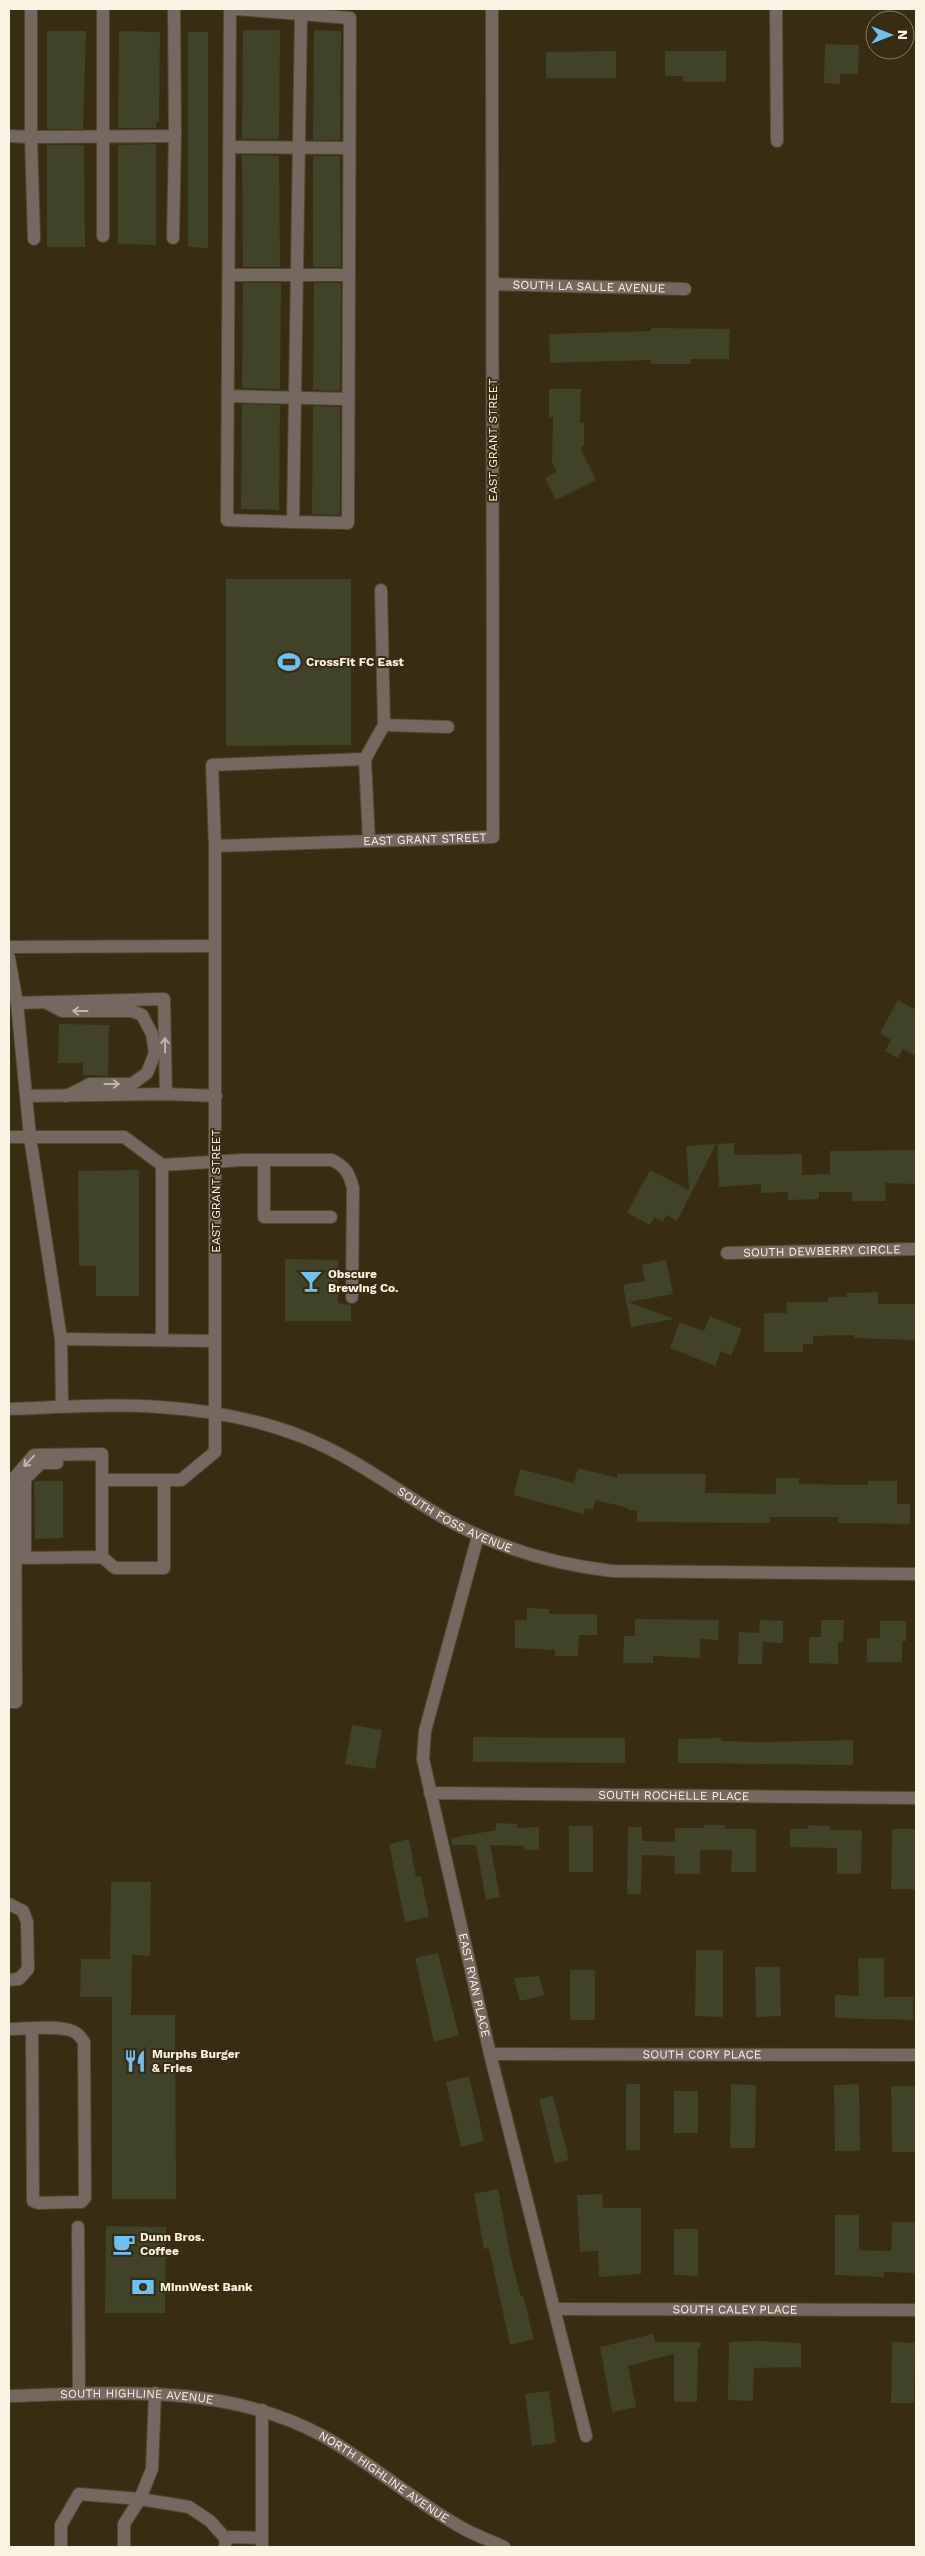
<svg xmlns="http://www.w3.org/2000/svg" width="925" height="2556" viewBox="0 0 925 2556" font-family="'Work Sans',sans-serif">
<rect width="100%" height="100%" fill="#382c12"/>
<g fill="#404328">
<path d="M243,30H280L279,139H242Z"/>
<path d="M314,30L341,31L340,140H313Z"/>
<path d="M47,31H86L83,129H47Z"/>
<path d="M119,31L160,32L159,122H156V128H118Z"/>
<path d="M188,32H208V248L188,247Z"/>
<path d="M825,44L859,45L858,74H840V84L824,83Z"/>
<path d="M616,51V78H546V52Z"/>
<path d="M665,51H726V82H683V76H665Z"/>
<path d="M156,144V245L118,244V145Z"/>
<path d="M47,145H84L85,247H47Z"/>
<path d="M242,155L279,156L280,267H243Z"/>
<path d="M313,156H340L341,267H313Z"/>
<path d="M243,283H281L280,389L242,388Z"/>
<path d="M314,283H341L340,391L313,390Z"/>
<path d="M651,328L730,329L729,359H691V364H651V360L550,363L549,334L651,331Z"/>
<path d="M549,389H581L580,423H584V445L580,448L596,480L556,500L545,478L557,471L552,462L553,417H549Z"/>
<path d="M242,404L280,405L279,510L241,509Z"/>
<path d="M313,406L340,407V515L312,514Z"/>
<path d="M226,579H351V745L226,746Z"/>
<path d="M898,1000L916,1010V1056L903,1049L898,1058L885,1051L891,1040L880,1033Z"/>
<path d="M59,1024L109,1025L108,1076L83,1075V1063H58Z"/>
<path d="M734,1143V1155L802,1154V1175L830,1174V1151L916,1150V1184L885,1183L886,1201H852V1192H819V1199L788,1200V1192L761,1193V1184L719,1187L717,1144Z"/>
<path d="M716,1144L677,1221L666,1215L663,1222L654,1217L650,1225L627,1213L650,1170L689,1190L686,1146Z"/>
<path d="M139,1170V1296H96V1266H79L78,1171Z"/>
<path d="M285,1259L338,1260V1303L351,1305V1321H285Z"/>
<path d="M666,1260L673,1294L628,1302L674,1319L631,1327L623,1285L645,1281L642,1265Z"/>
<path d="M878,1292V1304H916V1340L854,1338V1335L813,1336V1344H803V1352H764V1313H787L786,1302H828V1297H847V1293Z"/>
<path d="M710,1316L742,1329L731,1356L721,1351L715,1366L670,1348L680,1322L704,1331Z"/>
<path d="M578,1468L617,1478V1474H706L705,1493L776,1494V1478H799V1484L868,1485V1481H897V1504H910V1524L838,1523V1517H770V1523L637,1522V1510H628V1508L596,1500L593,1510L585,1508L583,1514L514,1495L520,1469L574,1483Z"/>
<path d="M34,1481H63V1538L35,1539Z"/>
<path d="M527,1608L549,1609V1614H597V1635H579L578,1656H555V1650L515,1648V1620H527Z"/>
<path d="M635,1619L719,1620L718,1640L700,1639V1658L653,1656V1663H623L624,1636H635Z"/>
<path d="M760,1620L783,1621V1643L763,1642L762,1664H738L739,1632L759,1633Z"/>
<path d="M821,1620H844L843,1642H838V1664L809,1663V1637H821Z"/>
<path d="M880,1621H906V1641H902V1662H867V1638H880Z"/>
<path d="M352,1725L382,1730L375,1769L345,1764Z"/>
<path d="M473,1737L625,1738V1763L473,1762Z"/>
<path d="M721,1738V1741L759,1742L853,1740V1765L678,1763V1739Z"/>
<path d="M496,1823L517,1824V1828L539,1827V1850H525L524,1846L490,1845L500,1897L486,1900L476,1845H452L451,1838L496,1830Z"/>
<path d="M704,1825H725V1829H756V1872H731L732,1850H700V1874H674L675,1856L642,1855L641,1894H627L628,1827H642V1841L675,1842V1828H704Z"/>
<path d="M808,1825L830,1826V1830H862L861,1874H837V1848L790,1847V1829H808Z"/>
<rect x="569" y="1826" width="24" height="46"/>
<path d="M892,1829H916V1889H891Z"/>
<path d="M409,1839L416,1877L421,1876L429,1917L405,1922L389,1844Z"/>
<path d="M111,1882H151L150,1956L132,1955L131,2015H175L176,2199H112V1997H80L81,1959H110Z"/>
<path d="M696,1950H723V2017L695,2016Z"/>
<path d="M438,1953L459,2035L434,2042L415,1958Z"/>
<path d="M858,1958H884V1997H913V2020L835,2018V1995L859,1996Z"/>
<path d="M755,1967H780L781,2016L756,2017Z"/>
<rect x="570" y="1970" width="25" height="50"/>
<path d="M539,1976L544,1995L520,2001L514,1978Z"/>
<path d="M469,2076L484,2141L461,2147L446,2082Z"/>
<rect x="626" y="2084" width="14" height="66"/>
<path d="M731,2084L756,2085L755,2148H730Z"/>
<path d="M859,2084L860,2151H835L834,2085Z"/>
<path d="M891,2086H916V2152H892Z"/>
<rect x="674" y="2091" width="24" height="42"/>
<path d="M553,2096L569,2160L555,2164L539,2099Z"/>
<path d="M498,2189L511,2259L521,2297L523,2296L534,2339L510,2345L489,2248L484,2249L474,2194Z"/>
<path d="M602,2194L603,2208H641V2274L599,2277L598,2251L580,2252L577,2195Z"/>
<path d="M835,2215H859V2250L891,2251L892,2222H916L915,2273L884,2272V2277L835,2275Z"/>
<path d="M106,2226L166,2227L165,2313H105Z"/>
<path d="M674,2229H698V2276L674,2275Z"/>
<path d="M653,2334L655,2342H701V2347L698,2348L697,2402H674V2354L628,2366L636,2407L612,2412L600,2347Z"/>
<path d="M757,2341L801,2343V2367L754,2368L753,2401L728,2400L729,2342Z"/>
<path d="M892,2342L915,2343L914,2403H891Z"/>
<path d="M549,2391L556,2443L532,2446L525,2394Z"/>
</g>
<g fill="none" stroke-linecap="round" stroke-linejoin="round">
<defs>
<g id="minor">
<path d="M103,9V236"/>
<path d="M230,9L227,520L293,522L301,14L236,9"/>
<path d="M776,9L777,141"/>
<path d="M9,136L31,137V9"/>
<path d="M229,147L349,148"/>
<path d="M173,238L175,136"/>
<path d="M34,239L31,137L175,136L174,9"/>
<path d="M229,275H349"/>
<path id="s1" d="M493,284L685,289"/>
<path d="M228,396L348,399"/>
<path d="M293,522L348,523L350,18L301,14"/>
<path d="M381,590L384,725L448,727"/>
<path d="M365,759L384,725"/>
<path d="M215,846L212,765L365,759L369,841"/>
<path d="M9,947L215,946"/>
<path d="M9,958L17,1003L30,1137L61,1339L62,1406"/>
<path d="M45,1002L62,1011H132L142,1015L152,1034L155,1053L147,1073L132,1084H90L66,1096"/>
<path d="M17,1003L164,999L166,1094"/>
<path d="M26,1096L166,1094L216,1096"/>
<path d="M9,1137H124L162,1165L243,1160H332C346,1167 349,1173 353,1188L352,1297"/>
<path d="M264,1160V1217H331"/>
<path d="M162,1165V1340"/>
<path id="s2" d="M727,1253L916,1249"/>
<path d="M61,1339L215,1341"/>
<path id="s3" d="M9,1409C111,1404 206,1399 303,1437C354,1457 397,1491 444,1518C497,1548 551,1564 612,1571L916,1574"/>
<path id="s4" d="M102,1480H181L215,1452V846L493,837L492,9"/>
<path id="s5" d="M478,1536L425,1731L423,1759L490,2054L586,2436"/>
<path d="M16,1558L102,1557L115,1568H164V1481"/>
<path d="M25,1558V1479L41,1463H57"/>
<path d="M9,1702H16L15,1477L34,1455L102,1454V1557"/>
<path id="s6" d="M430,1793L916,1798"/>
<path d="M9,1904L23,1911L27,1922L28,1969L19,1979L9,1980"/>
<path d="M9,2029C24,2029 64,2024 76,2033C79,2035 82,2039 84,2042L85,2198L81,2202L38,2203L33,2201L32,2029"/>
<path id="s7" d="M490,2054L916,2055"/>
<path d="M78,2227L79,2394"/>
<path id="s8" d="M555,2309L916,2310"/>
<path id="s9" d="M9,2396C116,2393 226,2383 323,2436C373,2464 416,2503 466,2530C478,2536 491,2541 504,2547"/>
<path d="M225,2545L226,2539L230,2537L262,2538"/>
<path d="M61,2547V2525L79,2494L140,2499L189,2507L210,2521L226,2539"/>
<path d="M124,2547V2524L140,2499L152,2469L155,2393"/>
<path d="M262,2547V2410"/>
</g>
</defs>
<use href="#minor" stroke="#53482f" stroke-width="14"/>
<use href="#minor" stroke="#746860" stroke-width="12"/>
</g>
<defs><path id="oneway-shaft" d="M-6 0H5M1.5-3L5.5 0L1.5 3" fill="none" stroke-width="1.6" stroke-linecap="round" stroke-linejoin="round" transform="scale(1.25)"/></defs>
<g stroke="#beb4a8">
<use href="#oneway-shaft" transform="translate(80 1011) rotate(180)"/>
<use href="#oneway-shaft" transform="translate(165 1045) rotate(-91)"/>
<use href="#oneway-shaft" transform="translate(112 1084)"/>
<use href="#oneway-shaft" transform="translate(29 1461) rotate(134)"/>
</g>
<defs>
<symbol id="stadium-bare" viewBox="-9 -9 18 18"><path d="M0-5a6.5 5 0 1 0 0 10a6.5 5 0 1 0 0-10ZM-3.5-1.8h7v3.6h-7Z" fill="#6dc2f3" stroke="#382c12" stroke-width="2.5" paint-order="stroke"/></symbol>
<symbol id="bar-bare" viewBox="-9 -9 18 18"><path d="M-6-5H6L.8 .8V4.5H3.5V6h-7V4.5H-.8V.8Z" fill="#6dc2f3" stroke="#382c12" stroke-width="2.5" paint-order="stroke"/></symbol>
<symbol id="restaurant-bare" viewBox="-9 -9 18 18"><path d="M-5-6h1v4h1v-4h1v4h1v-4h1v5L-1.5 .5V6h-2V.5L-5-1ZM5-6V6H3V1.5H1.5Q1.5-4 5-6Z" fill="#6dc2f3" stroke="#382c12" stroke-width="2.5" paint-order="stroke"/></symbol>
<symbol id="cafe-bare" viewBox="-9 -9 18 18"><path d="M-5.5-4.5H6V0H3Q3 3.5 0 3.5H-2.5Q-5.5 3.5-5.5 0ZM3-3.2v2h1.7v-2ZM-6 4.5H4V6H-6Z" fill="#6dc2f3" stroke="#382c12" stroke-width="2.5" paint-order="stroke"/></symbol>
<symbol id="bank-bare" viewBox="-9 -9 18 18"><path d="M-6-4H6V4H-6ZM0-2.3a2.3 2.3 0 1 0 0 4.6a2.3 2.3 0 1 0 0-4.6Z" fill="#6dc2f3" stroke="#382c12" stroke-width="2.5" paint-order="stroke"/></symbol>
</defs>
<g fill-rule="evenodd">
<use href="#stadium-bare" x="273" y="646" width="32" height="32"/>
<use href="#bar-bare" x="295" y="1265" width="32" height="32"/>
<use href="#restaurant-bare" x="119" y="2045" width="32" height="32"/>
<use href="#cafe-bare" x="108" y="2228" width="32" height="32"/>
<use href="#bank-bare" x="127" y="2271" width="32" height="32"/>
</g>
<g text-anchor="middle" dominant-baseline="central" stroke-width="4" stroke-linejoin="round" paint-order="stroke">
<g font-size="12" fill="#faf2e3" stroke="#382c12">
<text stroke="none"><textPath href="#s1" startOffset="96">SOUTH LA SALLE AVENUE</textPath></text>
<text transform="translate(493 440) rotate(-90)">EAST GRANT STREET</text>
<text stroke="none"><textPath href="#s4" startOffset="939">EAST GRANT STREET</textPath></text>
<text transform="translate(216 1191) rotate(-90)">EAST GRANT STREET</text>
<text stroke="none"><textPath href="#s2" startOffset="95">SOUTH DEWBERRY CIRCLE</textPath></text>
<text stroke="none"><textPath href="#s3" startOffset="471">SOUTH FOSS AVENUE</textPath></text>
<text stroke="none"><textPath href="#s6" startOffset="244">SOUTH ROCHELLE PLACE</textPath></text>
<text stroke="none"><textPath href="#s5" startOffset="462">EAST RYAN PLACE</textPath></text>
<text stroke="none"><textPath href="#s7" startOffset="212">SOUTH CORY PLACE</textPath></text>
<text stroke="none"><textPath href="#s8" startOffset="180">SOUTH CALEY PLACE</textPath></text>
<text stroke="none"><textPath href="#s9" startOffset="128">SOUTH HIGHLINE AVENUE</textPath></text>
<text stroke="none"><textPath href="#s9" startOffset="394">NORTH HIGHLINE AVENUE</textPath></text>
</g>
<g font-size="12" font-weight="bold" fill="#faf2e3" stroke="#382c12" text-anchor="start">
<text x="306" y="662">CrossFit FC East</text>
<text x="328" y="1274">Obscure<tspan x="328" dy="14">Brewing Co.</tspan></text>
<text x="152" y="2054">Murphs Burger<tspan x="152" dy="14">&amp; Fries</tspan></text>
<text x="140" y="2237">Dunn Bros.<tspan x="140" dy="14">Coffee</tspan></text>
<text x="160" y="2287">MinnWest Bank</text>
</g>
</g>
<rect width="925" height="2556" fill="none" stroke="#faf2e3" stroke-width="20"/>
<g transform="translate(890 35) rotate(90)"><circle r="24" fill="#382c12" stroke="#867b66"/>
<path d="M0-4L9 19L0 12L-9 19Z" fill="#6dc2f3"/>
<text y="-8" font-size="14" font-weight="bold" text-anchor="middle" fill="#faf2e3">N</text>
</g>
</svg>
